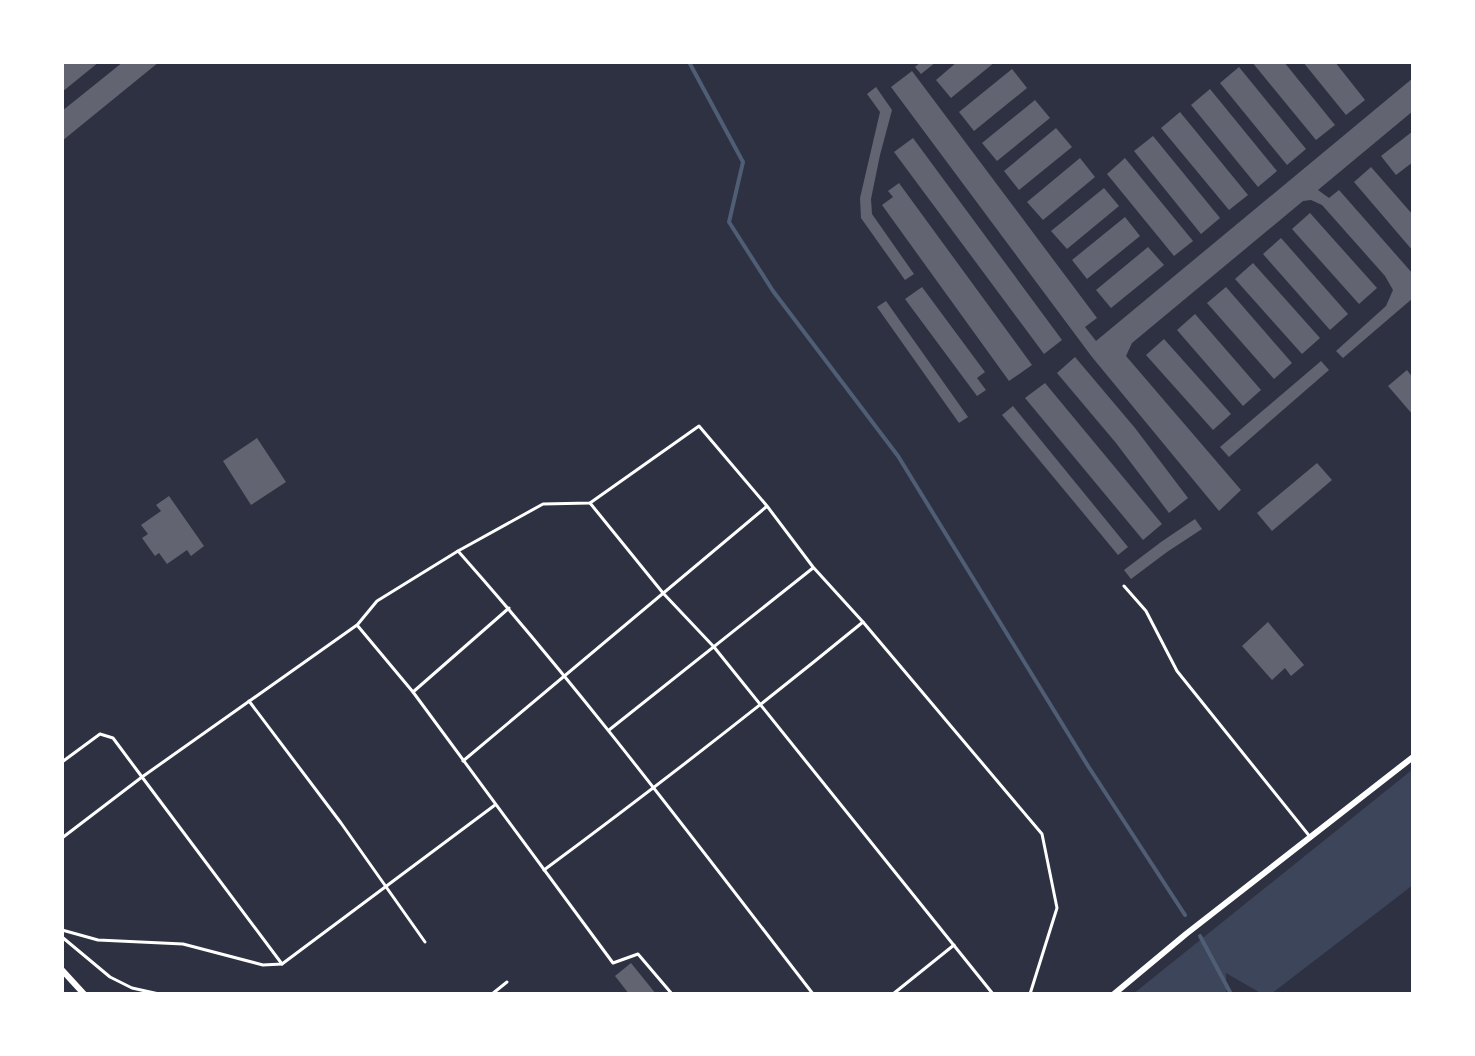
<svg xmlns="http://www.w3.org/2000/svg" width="1475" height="1056" viewBox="0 0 1475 1056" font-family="Arial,sans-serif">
<rect width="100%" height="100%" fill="#2d3142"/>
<path fill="#3c4559" d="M1413,769V885L1271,994H1262L1226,973V994H1133Z"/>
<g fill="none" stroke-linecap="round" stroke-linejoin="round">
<g stroke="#4f5d75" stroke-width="4">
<path d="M689,62L743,162L729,222L773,291L898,456L1088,766L1185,915"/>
<path d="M1200,936L1231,994"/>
</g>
</g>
<g fill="#626471">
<path d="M62,62H99L62,92Z"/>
<path d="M123,62H159L62,141V111Z"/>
<path d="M921,62H936L921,74L915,67Z"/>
<path d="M957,62H995L951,98L936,80Z"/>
<path d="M1252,62H1284L1335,125L1316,140Z"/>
<path d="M1303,62H1335L1365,100L1346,115Z"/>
<path d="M1239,67L1306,149L1287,165L1220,83Z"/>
<path d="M1012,69L1027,88L974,131L959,112Z"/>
<path d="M912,71L1097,318L1085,327L1096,341L1413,78V111L1318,190L1329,198L1339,190L1413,274V298L1343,358L1336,351L1386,306L1393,290L1385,276L1322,205L1311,200L1303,201L1132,343L1126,356L1241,490L1219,511L1092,357L891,87Z"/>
<path d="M876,87L892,110L880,155L871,199L872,214L914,274L905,280L861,218L860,198L880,112L867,94Z"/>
<path d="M1210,89L1277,171L1258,187L1191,105Z"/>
<path d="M1035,100L1050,118L997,161L982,143Z"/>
<path d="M1180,112L1248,195L1229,210L1161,128Z"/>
<path d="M1056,128L1072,147L1019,190L1004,171Z"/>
<path d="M1413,131V162L1396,175L1381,156Z"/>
<path d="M1153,136L1220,218L1201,234L1134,151Z"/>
<path d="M913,138L1062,340L1044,354L894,152Z"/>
<path d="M1080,158L1095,177L1043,220L1027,202Z"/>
<path d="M1125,158L1193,241L1174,256L1107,174Z"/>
<path d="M1371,167L1413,215V251L1354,182Z"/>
<path d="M899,183L1032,365L1009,381L882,205L893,197L888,191Z"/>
<path d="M1104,188L1119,206L1067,249L1051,231Z"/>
<path d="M1310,213L1377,288L1359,304L1292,229Z"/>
<path d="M1125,217L1140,236L1087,279L1072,260Z"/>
<path d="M1281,238L1348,314L1330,330L1263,254Z"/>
<path d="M1148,247L1164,265L1111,308L1096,290Z"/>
<path d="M1253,263L1320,338L1302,354L1235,279Z"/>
<path d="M922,287L985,372L977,378L986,390L977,396L905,299Z"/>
<path d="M1226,287L1292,363L1274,379L1207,303Z"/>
<path d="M886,301L968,417L959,423L877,307Z"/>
<path d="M1195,314L1261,390L1243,406L1177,330Z"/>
<path d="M1164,339L1231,414L1213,430L1146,355Z"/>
<path d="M1075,357L1135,428L1188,498L1169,513L1116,443L1057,373Z"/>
<path d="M1321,361L1329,370L1229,457L1220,447Z"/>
<path d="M1407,370L1413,378V415L1388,386Z"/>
<path d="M1045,383L1162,524L1143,540L1025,398Z"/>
<path d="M1013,406L1128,547L1118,555L1002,415Z"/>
<path d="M257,438L286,482L251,505L223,461Z"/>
<path d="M1317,463L1332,480L1272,531L1257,513Z"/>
<path d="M169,496L204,546L191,556L187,550L167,564L159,553L155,556L142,538L148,534L141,525L161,511L156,505Z"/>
<path d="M1195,519L1202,529L1167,552L1131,579L1124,570L1161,542Z"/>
<path d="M1268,622L1304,665L1291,676L1285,668L1272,680L1242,646Z"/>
<path d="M631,963L656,994H629L615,976Z"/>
</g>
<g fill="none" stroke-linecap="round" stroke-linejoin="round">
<g stroke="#fff" stroke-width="3">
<path d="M590,503L663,593L714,647L993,994"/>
<path d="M458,551L543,504L590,503L699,426L767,506L813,567L863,622L1042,834L1057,908L1030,994"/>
<path d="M1124,586L1146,611L1177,671L1311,838"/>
<path d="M358,624L377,601L458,551C584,693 697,844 813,994"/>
<path d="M413,692L509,608"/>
<path d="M249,701L341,823L425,942"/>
<path d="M609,730L813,568"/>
<path d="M463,761L766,507"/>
<path d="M62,762L100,734L113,738L142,777L357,625L413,692L613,963L638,954L672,994"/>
<path d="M62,838L142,777L282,964"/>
<path d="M544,870C652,790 758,708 863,622"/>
<path d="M62,930L98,940L183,944L263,965L282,964L495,805"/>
<path d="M62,937L110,977L132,988L159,994"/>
<path d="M492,994L507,982"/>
<path d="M893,994L954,945"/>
</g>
<g stroke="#fff" stroke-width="6">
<path d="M62,970L84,994"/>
<path d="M1114,994L1186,934L1413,757"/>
</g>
</g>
<rect width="1475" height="1056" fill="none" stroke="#ffffff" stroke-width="128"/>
</svg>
